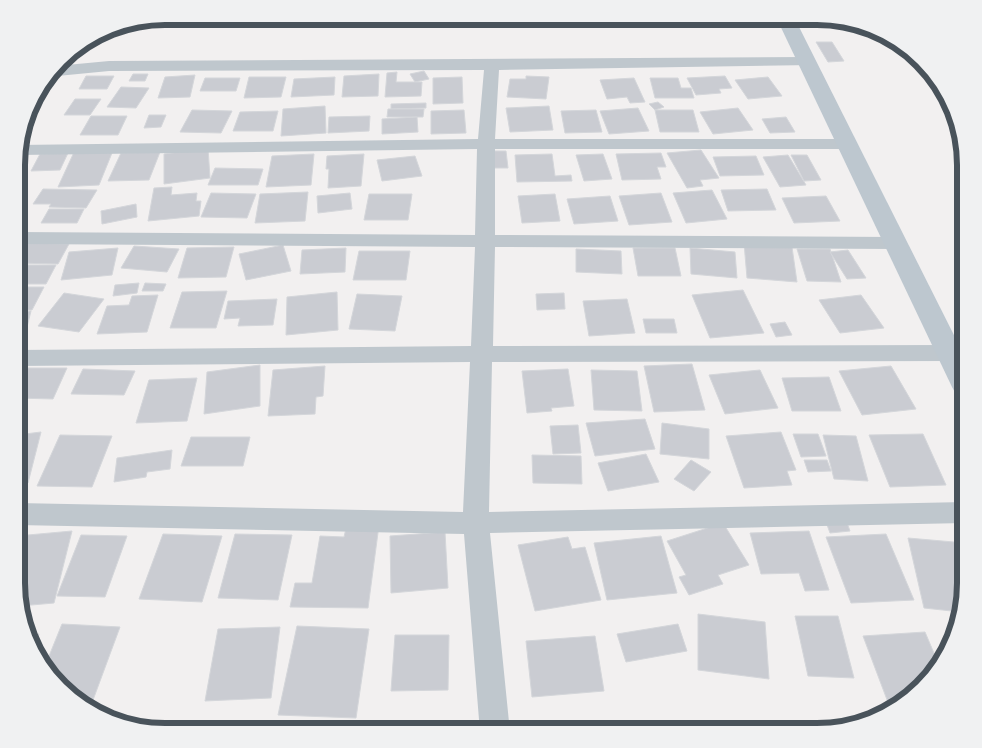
<svg xmlns="http://www.w3.org/2000/svg" width="982" height="748" viewBox="0 0 982 748" font-family="'DM Sans',sans-serif">
<rect width="100%" height="100%" fill="#f2f0f0"/>
<g fill="#caccd2" stroke="#d4d6da">
<path d="M816,42H832L844,61L828,62Z"/>
<path d="M424,71L429,79L415,82L410,74Z"/>
<path d="M397,72L396,82H422L421,96L385,97L387,73Z"/>
<path d="M133,74H148L145,81H129Z"/>
<path d="M379,74L378,96L342,97L344,76Z"/>
<path d="M195,75L190,97L158,98L165,77Z"/>
<path d="M86,76H114L107,89H79Z"/>
<path d="M526,76L549,77L546,99L507,97L510,79H526Z"/>
<path d="M725,76L732,88L719,89L721,93L696,95L687,78Z"/>
<path d="M249,77H286L281,97L244,98Z"/>
<path d="M335,77L334,95L291,97L294,79Z"/>
<path d="M462,77L463,103L433,104V78Z"/>
<path d="M768,77L782,96L748,99L735,80Z"/>
<path d="M205,78H240L236,91H200Z"/>
<path d="M634,78L645,102L630,103L627,97L607,99L600,80Z"/>
<path d="M650,78H678L681,88H691L694,98H655Z"/>
<path d="M121,87L149,88L136,108L107,107Z"/>
<path d="M75,99H101L90,115H64Z"/>
<path d="M658,102L664,107L655,110L649,104Z"/>
<path d="M426,103V108L391,109V104Z"/>
<path d="M325,106L326,133L281,136L283,109Z"/>
<path d="M549,106L553,130L510,132L506,108Z"/>
<path d="M638,108L649,131L609,134L600,111Z"/>
<path d="M738,108L753,130L713,134L700,112Z"/>
<path d="M388,109H424L423,117H387Z"/>
<path d="M192,110L232,111L221,133L180,132Z"/>
<path d="M464,110L466,133L431,134V111Z"/>
<path d="M596,110L602,132L565,133L561,111Z"/>
<path d="M655,110H693L699,132H660Z"/>
<path d="M278,111L273,131H233L240,112Z"/>
<path d="M149,115H166L161,127L144,128Z"/>
<path d="M91,116H127L118,135H80Z"/>
<path d="M370,116L369,131L328,133L329,117Z"/>
<path d="M417,117L418,132L382,134V119Z"/>
<path d="M786,117L795,132L770,133L762,119Z"/>
<path d="M114,148L99,185L58,187L75,150Z"/>
<path d="M208,148L210,178L164,184V154Z"/>
<path d="M701,150L719,178L700,180L703,186L687,188L667,153Z"/>
<path d="M480,151H506L508,168H481Z"/>
<path d="M160,152L149,180L108,181L121,153Z"/>
<path d="M68,153L60,170L31,171L40,154Z"/>
<path d="M661,153L666,167H657L661,179L622,180L616,154Z"/>
<path d="M314,154L311,185L266,187L272,156Z"/>
<path d="M364,154L361,186L328,188L329,169H326L327,156Z"/>
<path d="M552,154L555,176L571,175L572,181L517,182L515,155Z"/>
<path d="M603,154L612,179L584,181L576,155Z"/>
<path d="M788,155L806,185L780,187L763,157Z"/>
<path d="M791,155H807L821,180L804,181Z"/>
<path d="M415,156L422,176L382,181L377,160Z"/>
<path d="M756,156L764,175L720,176L713,157Z"/>
<path d="M215,168L263,169L258,185H208Z"/>
<path d="M172,187L171,195L197,193L196,201H201L199,216L148,221L154,188Z"/>
<path d="M43,189L97,190L86,208L49,207L51,204H33Z"/>
<path d="M767,189L776,210L728,211L721,190Z"/>
<path d="M712,190L727,219L686,223L673,193Z"/>
<path d="M308,192L305,221L255,223L260,194Z"/>
<path d="M211,193L256,194L247,218L201,217Z"/>
<path d="M350,193L352,209L318,213L317,196Z"/>
<path d="M661,193L672,222L629,225L619,196Z"/>
<path d="M369,194H412L408,220H364Z"/>
<path d="M555,194L560,221L522,223L518,196Z"/>
<path d="M610,196L618,221L574,224L567,199Z"/>
<path d="M826,196L840,221L794,223L782,198Z"/>
<path d="M136,204L137,217L102,224L101,211Z"/>
<path d="M49,209H84L77,223H41Z"/>
<path d="M17,243L69,244L58,264L17,263Z"/>
<path d="M744,243L792,247L797,282L747,278Z"/>
<path d="M283,245L291,271L246,280L239,254Z"/>
<path d="M134,246L179,249L167,272L121,268Z"/>
<path d="M234,247L226,277L178,278L187,248Z"/>
<path d="M118,248L112,275L61,280L69,252Z"/>
<path d="M346,248L345,272L300,274L302,250Z"/>
<path d="M633,248H675L681,276H638Z"/>
<path d="M690,248L735,252L737,278L691,274Z"/>
<path d="M576,249L621,251L622,274L576,272Z"/>
<path d="M797,249H830L841,282L807,281Z"/>
<path d="M848,250L866,278L847,279L830,252Z"/>
<path d="M359,251H410L406,280H353Z"/>
<path d="M17,265H56L46,284H17Z"/>
<path d="M139,283L137,293L113,296L115,285Z"/>
<path d="M145,283L166,284L163,291H142Z"/>
<path d="M17,287H44L32,310H17Z"/>
<path d="M743,290L764,333L710,338L692,295Z"/>
<path d="M227,291L216,328H170L182,292Z"/>
<path d="M337,292L338,330L286,335L287,297Z"/>
<path d="M64,293L104,299L79,332L38,326Z"/>
<path d="M564,293L565,309L537,310L536,294Z"/>
<path d="M357,294L402,296L395,331L349,329Z"/>
<path d="M158,295L147,332L97,334L107,306L129,305L132,296Z"/>
<path d="M861,295L884,328L840,333L819,300Z"/>
<path d="M277,299L273,325L238,326L240,318L224,319L228,301Z"/>
<path d="M627,299L635,333L589,336L583,301Z"/>
<path d="M31,311L25,335L17,336V312Z"/>
<path d="M643,319H674L677,333H646Z"/>
<path d="M785,322L792,335L776,337L770,324Z"/>
<path d="M692,364L705,410L654,412L644,366Z"/>
<path d="M260,365V406L204,414L207,372Z"/>
<path d="M325,366L323,396L316,397L315,414L268,416L273,370Z"/>
<path d="M891,366L916,409L862,415L839,371Z"/>
<path d="M17,368H67L53,399L17,398Z"/>
<path d="M83,369L135,371L124,395L71,394Z"/>
<path d="M568,369L574,406L551,408L552,411L527,413L522,371Z"/>
<path d="M591,370L637,371L642,411L594,410Z"/>
<path d="M760,370L778,408L725,414L709,375Z"/>
<path d="M829,377L841,411H792L782,378Z"/>
<path d="M197,378L187,421L136,423L149,380Z"/>
<path d="M645,419L655,449L595,456L586,423Z"/>
<path d="M662,423L709,429V459L660,454Z"/>
<path d="M578,425L581,453L553,454L550,426Z"/>
<path d="M41,432L28,483L17,484V435Z"/>
<path d="M781,432L796,470L787,471L792,485L744,488L726,436Z"/>
<path d="M793,434H818L826,456L801,457Z"/>
<path d="M923,434L946,485L890,487L869,435Z"/>
<path d="M60,435L112,436L92,487L37,486Z"/>
<path d="M823,435L856,436L868,481L834,479Z"/>
<path d="M191,437H250L243,466H181Z"/>
<path d="M172,450L170,469L147,472L146,477L114,482L117,458Z"/>
<path d="M646,454L659,482L608,491L598,463Z"/>
<path d="M532,455L581,456L582,484L533,483Z"/>
<path d="M691,460L711,472L694,491L674,479Z"/>
<path d="M804,460H827L831,471L808,472Z"/>
<path d="M846,520L850,531L830,533L826,522Z"/>
<path d="M723,523L749,565L718,575L723,584L689,595L679,577L686,575L667,541Z"/>
<path d="M347,524L379,525L368,608L290,607L295,583H312L320,536L344,537Z"/>
<path d="M72,531L54,603L20,606L17,593V536Z"/>
<path d="M809,531L829,590L805,591L799,573L761,574L750,533Z"/>
<path d="M445,532L448,588L391,593L390,536Z"/>
<path d="M163,534L222,536L202,602L139,599Z"/>
<path d="M235,534L292,535L278,600L218,598Z"/>
<path d="M886,534L914,600L851,603L826,537Z"/>
<path d="M81,535L127,536L105,597L57,596Z"/>
<path d="M661,536L677,593L607,600L594,543Z"/>
<path d="M568,537L572,549L585,547L601,600L535,611L518,545Z"/>
<path d="M908,538L965,543V593L961,612L924,608Z"/>
<path d="M698,614L765,622L769,679L698,670Z"/>
<path d="M795,616H838L854,678L808,676Z"/>
<path d="M62,624L120,627L93,700L74,699L67,695L45,666Z"/>
<path d="M678,624L687,651L626,662L617,634Z"/>
<path d="M297,626L369,629L356,718L278,715Z"/>
<path d="M280,627L271,698L205,701L218,629Z"/>
<path d="M925,632L939,665L929,681L899,704L889,705L863,636Z"/>
<path d="M28,634H39L33,650L32,649Z"/>
<path d="M395,635H449L448,690L391,691Z"/>
<path d="M595,636L604,691L532,697L526,641Z"/>
<path d="M951,647L944,657L939,648Z"/>
</g>
<g fill="none" stroke-linecap="round" stroke-linejoin="round">
<path fill="#bfc7cd" fill-rule="evenodd" d="M807,57L812,59L815,62L812,65L499,70L495,139H847L853,140L856,144L853,148L847,149H495V235L895,237L902,239L905,243L902,247L895,249L495,247L493,346L949,345L957,348L960,353L957,358L949,361L492,362L489,512L965,502V523L490,533L510,732H480L464,534L17,525V503L463,512L470,362L17,366V350L471,346L475,247L17,244V232L475,235L477,149L18,155V145L478,139L484,70L109,71L47,77L56,66L109,61Z"/>
<path fill="#bdc7cf" fill-rule="evenodd" d="M776,17H794L966,359V397L956,394L952,387Z"/>
</g>
<path d="M0 0H982V748H0ZM165 25H817A140 140 0 0 1 957 165V583A140 140 0 0 1 817 723H165A140 140 0 0 1 25 583V165A140 140 0 0 1 165 25Z" fill="#f0f1f2" fill-rule="evenodd"/>
<path fill="none" stroke="#49535b" stroke-width="6" d="M165 25H817A140 140 0 0 1 957 165V583A140 140 0 0 1 817 723H165A140 140 0 0 1 25 583V165A140 140 0 0 1 165 25Z"/>
</svg>
